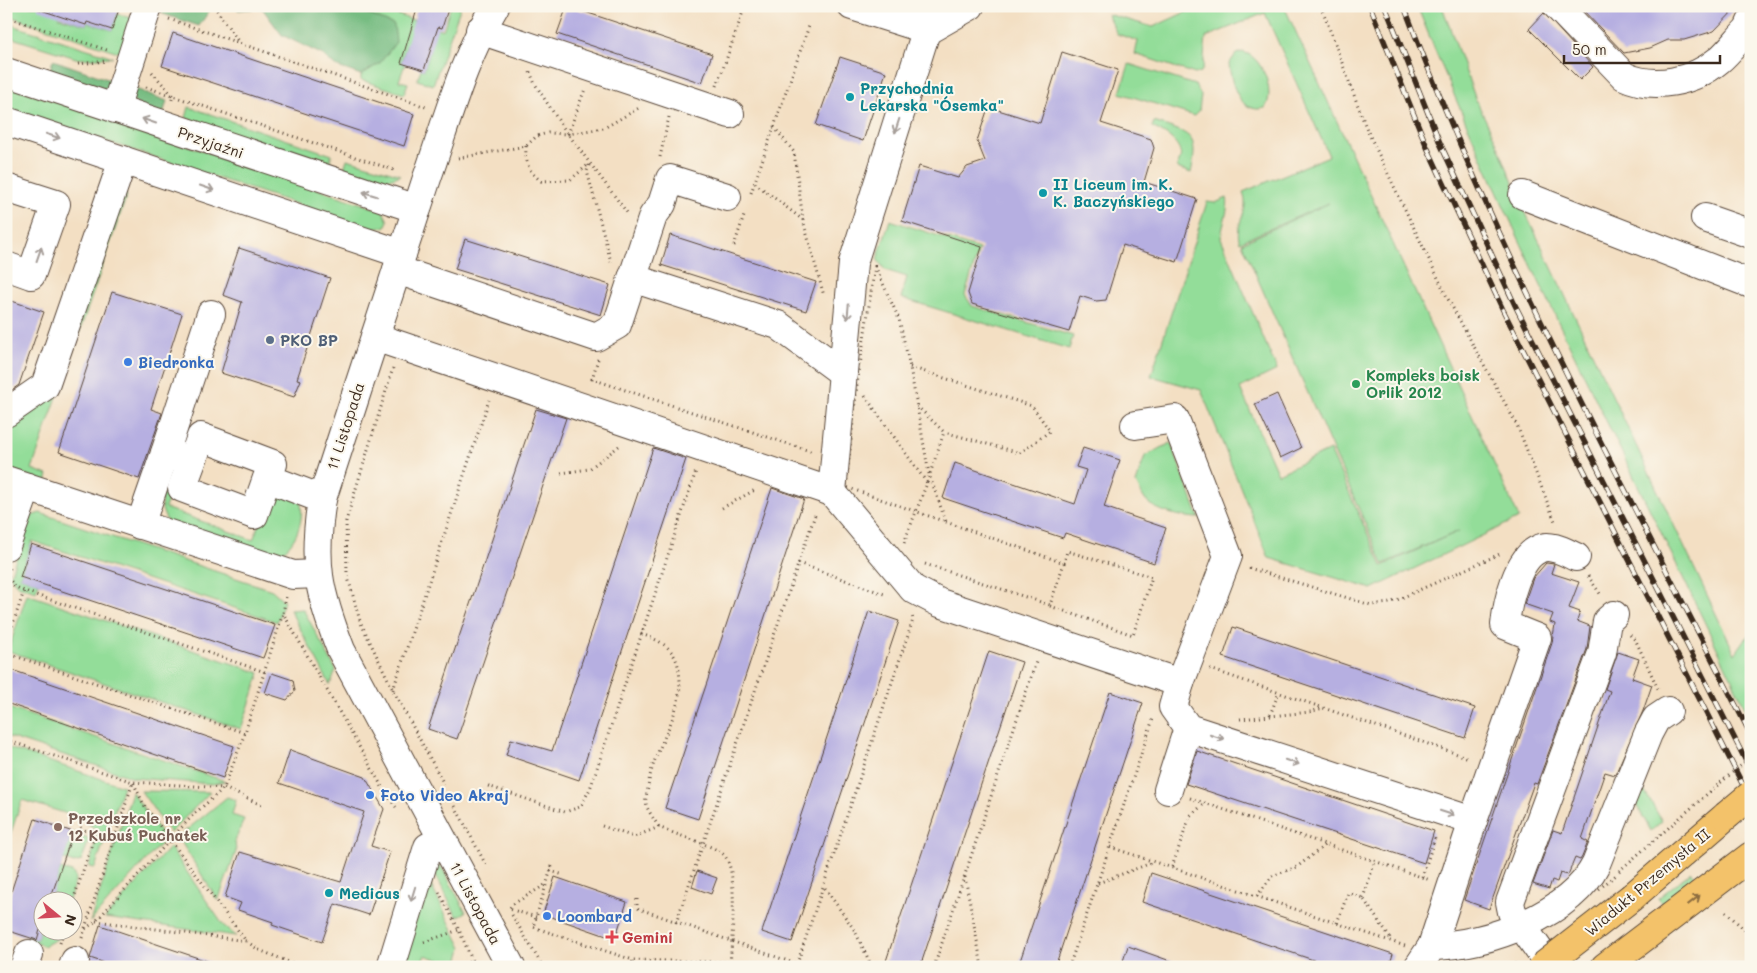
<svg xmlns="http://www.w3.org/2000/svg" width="1757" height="973" viewBox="0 0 1757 973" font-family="Mali,sans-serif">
<rect width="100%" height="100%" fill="#fbf7ec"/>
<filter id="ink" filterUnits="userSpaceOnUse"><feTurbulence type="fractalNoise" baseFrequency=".02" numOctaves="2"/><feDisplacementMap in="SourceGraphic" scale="10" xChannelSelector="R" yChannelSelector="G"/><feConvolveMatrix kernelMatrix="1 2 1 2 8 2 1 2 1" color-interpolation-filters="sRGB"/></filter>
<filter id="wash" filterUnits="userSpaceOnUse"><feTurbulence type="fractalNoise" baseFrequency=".0096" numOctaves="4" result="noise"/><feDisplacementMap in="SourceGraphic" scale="20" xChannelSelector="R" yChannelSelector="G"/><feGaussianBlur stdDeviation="1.12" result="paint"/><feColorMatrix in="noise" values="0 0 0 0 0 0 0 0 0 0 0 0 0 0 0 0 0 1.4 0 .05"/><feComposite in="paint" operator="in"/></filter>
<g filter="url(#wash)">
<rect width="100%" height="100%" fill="#f3dfc3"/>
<g fill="#93dd99" stroke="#67845c">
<path d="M6,6H63L59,17L86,25L87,22L112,30L117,14L132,18L127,55L6,15Z"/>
<path d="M349,6H371L443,30L451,6H461L433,85L417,80L421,69L424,70L430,51L407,44L401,62L405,64L399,81L408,83L404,94L361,80V75L380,63L393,25Z"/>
<path d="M1199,6H1284L1519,518L1372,589L1269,558L1201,390L1151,376L1207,202L1215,203L1227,198C1230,207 1222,226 1221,238L1277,370L1240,388L1278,474L1330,450L1382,566L1459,531L1383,564L1242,243L1329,203L1240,242C1233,224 1251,212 1243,192L1329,156L1265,13L1206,37L1203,68L1201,72L1195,74L1135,54L1138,41L1117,34L1107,14L1153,27Z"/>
<path d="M1417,6H1442L1476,100L1496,141L1523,207L1735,654L1751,631V720C1640,482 1515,250 1417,6Z"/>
<path d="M8,24L113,57L79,59L6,36Z"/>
<path d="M1242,52C1262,55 1276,92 1265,108C1240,115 1231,84 1229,64L1236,54Z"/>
<path d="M1129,64L1195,85L1201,95L1199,111L1194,116L1120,93Z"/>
<path d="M6,85L383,211L388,221L385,227L372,229L6,108Z"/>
<path d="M189,107L332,155L328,166L186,118Z"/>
<path d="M1154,122C1189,134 1200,132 1191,173L1177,168C1178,163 1182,157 1180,152C1178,140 1162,132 1152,127Z"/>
<path d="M347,159L401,175C380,184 364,177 343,172Z"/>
<path d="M122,193L127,195L32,469L48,475L46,482L6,468V425L22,418Z"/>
<path d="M890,220L979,249L965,295L972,306L1073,336L1069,349L901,298L907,277L885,270L877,259Z"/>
<path d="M1171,443L1199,518C1185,518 1156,512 1146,501C1142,496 1139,489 1136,483L1145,456Z"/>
<path d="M172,465L178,473L165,508L253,540L271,492L300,500C306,520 294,552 272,556L169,524C154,502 164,488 172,465Z"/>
<path d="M40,513L272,590L284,601L277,622L32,541L20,577L39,583L36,591L17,585L10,576L31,516Z"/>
<path d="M27,594L260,673L241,729L8,651Z"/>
<path d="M303,609L336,670L330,685L290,610Z"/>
<path d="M6,707L225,781L213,784L134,778L6,736Z"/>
<path d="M6,747L123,786L95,868L89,867L98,831L81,818L22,800L6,847Z"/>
<path d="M1642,787L1662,821L1651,831L1634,801Z"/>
<path d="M141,791L210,792L170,833Z"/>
<path d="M132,792L165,839L90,922Z"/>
<path d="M227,797L236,800L232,815L244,819L235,841L236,852L218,901L178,837Z"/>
<path d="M73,832L88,838L89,841L81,861L74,863L63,859Z"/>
<path d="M170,847L223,925L236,936L105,918Z"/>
<path d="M436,863L441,866L466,912L457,917L430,864Z"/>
<path d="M60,869L72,872L76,878L69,900H50Z"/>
<path d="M1691,872L1696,879L1663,905L1658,898Z"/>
<path d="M426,875L462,948L457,966L425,955L420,967H394Z"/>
<path d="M42,923V930L60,931L57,939L44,946L27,940L28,937L37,940Z"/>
</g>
<g fill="#76bc81" stroke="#587350">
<path d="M161,6H211L212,7L199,26L163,14Z"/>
<path d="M232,6H349L394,25L396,42L380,63L361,75L335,66L323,55L282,35L262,8L239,10Z"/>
<path d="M53,60L116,82L107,90L50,70Z"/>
<path d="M128,86L167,101L163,114C144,108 131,108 128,86Z"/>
</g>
<g id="blocks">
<g fill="#b6afe1">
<path d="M38,6H120L112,30L87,22L86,25L38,9Z"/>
<path d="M418,6H449L442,28L438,27L424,70L401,63Z"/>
<path d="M567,6L712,54L702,83L557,34Z"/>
<path d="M1579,6H1738L1714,31L1684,40H1668L1650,48L1624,53Z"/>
<path d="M1544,13L1593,67L1580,80L1529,29Z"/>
<path d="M173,33L414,114L404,146L162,66Z"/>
<path d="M1062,52L1118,70L1101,123L1151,139L1154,148L1144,182L1197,199L1177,262L1123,245L1106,300L1096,301L1080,296L1069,332L972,304L968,293L982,247L902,221L919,166L958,178L967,167L985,161L977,141L987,111L995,109L1040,123Z"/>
<path d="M840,57L886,72L863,141L816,125Z"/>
<path d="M670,235L816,282L806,311L661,265Z"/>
<path d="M465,239L610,285L601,315L455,269Z"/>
<path d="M239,248L330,278L297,379L301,380L294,397L221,373L242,302L223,295Z"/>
<path d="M112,292L182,314L151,409L162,413L139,479L59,452Z"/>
<path d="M6,299L44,312L19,385L6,394Z"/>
<path d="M1277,394L1301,448L1280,458L1255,404Z"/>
<path d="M536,409L566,418L457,739L428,729Z"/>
<path d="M653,448L686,459L579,780L506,755L511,739L552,751Z"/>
<path d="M1083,448L1120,460L1104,507L1166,528L1154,563L1065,533L1063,538L943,498L955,463L1075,504L1086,470L1076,467Z"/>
<path d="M772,488L804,499L698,819L665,808Z"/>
<path d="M31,544L275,625L263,658L20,577Z"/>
<path d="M1546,563L1554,564L1551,573L1579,582L1569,608L1580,612L1577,621L1590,626L1587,649L1537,784L1534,783L1489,909L1464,900L1552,643L1555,624L1550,622L1553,614L1524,604L1533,578Z"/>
<path d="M869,611L899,621L792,942L762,932Z"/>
<path d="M1233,627L1475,708L1465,738L1223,657Z"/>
<path d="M989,651L1022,662L920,967H884Z"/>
<path d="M1618,652L1639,659L1632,678L1652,685L1643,711L1615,775L1605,772L1582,839L1588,842L1582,857L1580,860L1575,858L1568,875L1560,873L1557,882L1552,880L1549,889L1533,884L1553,830L1562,833L1610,691L1605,689Z"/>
<path d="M6,668L234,746L223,778L6,703Z"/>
<path d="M272,673L293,680L295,691L287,700L265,693Z"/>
<path d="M1110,692L1143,703L1055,967H1018Z"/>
<path d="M290,750L365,777L384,809L371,846L390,852L369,915L335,904L322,942L272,925L273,922L238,910L241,903L225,897L240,852L341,882L364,812L279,783Z"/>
<path d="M1197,751L1434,831L1424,863L1186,784Z"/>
<path d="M35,819L73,832L50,900H42V923L37,940L6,930V907Z"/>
<path d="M697,871L717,878L711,894L692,887Z"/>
<path d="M1151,873L1393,954L1389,967H1334L1142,902Z"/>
<path d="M555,877L627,902L615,939L543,914Z"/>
<path d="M100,925L216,964V967H117L90,958Z"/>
<path d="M1128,946L1179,964L1178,967H1121Z"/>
</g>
</g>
</g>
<g filter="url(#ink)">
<use href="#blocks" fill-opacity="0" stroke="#574537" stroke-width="1"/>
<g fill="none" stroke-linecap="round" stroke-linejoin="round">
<defs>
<g id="minor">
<path d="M495,6C463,59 447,121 427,178C391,285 357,392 322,499C312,563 318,591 341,650L511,967"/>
<path d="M852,6L928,30L970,6"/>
<path d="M1557,6L1624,76C1654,90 1693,82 1719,60C1729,52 1738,39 1748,29L1751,22"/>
<path d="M480,30L730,114"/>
<path d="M6,72L417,209"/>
<path d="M115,109L148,6"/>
<path d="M6,121L402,254"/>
<path d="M6,188L56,204L31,275L6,266"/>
<path d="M1523,195L1751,284"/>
<path d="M1705,218L1751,234"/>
<path d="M397,270L596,337L617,325L653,216L662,204L670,179L727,197"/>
<path d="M632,278L778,325L843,373"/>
<path d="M375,337L832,492L913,589L940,603L1180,683L1173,707L1188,728L1473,821"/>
<path d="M6,413L45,386L123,160"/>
<path d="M1135,425L1175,419L1228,556L1180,683"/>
<path d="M165,453L211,314"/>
<path d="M267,478L254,515L182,488L201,437L273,464L267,478L322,499"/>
<path d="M6,480L293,575L318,574"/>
<path d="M832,492L853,263L934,6"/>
<path d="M140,525L165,453L183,459"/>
<path d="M6,546L27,487"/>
<path d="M1168,790L1188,728"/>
<path d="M1432,946L1473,821L1537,638L1505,625C1507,604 1517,558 1539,549C1550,543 1565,552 1576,557"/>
<path d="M24,967L29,954"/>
<path d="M73,967L75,961"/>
<path d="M391,967L428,847L442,840"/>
<path d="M1418,967L1432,946C1487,946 1571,914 1596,864L1648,734L1656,719L1668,711"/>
<path d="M1551,967L1512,912L1510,902L1602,653L1607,621L1614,615"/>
</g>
<g id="major">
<path d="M1632,897L1726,816"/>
<path d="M1605,967L1751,856"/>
</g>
</defs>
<use href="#minor" stroke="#574537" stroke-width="30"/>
<use href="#major" stroke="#574537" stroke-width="30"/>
<g stroke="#574537" stroke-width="3" stroke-dasharray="1 4" stroke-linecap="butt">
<path d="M214,6L238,41"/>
<path d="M1321,6L1367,130L1448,299L1517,425L1556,524"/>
<path d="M6,17L110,51"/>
<path d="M169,19L426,107"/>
<path d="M78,64L106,61"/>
<path d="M152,72L173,96L171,103"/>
<path d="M530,72L535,84L562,126L628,214"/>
<path d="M717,86L745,6"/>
<path d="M146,87L397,171"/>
<path d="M774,127L794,152L803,220L824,296"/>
<path d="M568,134L585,89"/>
<path d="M526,146C525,162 528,171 541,181L570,180L589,164"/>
<path d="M660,157L669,117"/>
<path d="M458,158L526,146L537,136L548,133L568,134L604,128L639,108"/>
<path d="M589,165L587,171L611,262"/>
<path d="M755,183L803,220"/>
<path d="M751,193L810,23"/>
<path d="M734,246L745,213"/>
<path d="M875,266L899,319L910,367L929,474L946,522L846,487L857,385Z"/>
<path d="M598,359L592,379L813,452"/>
<path d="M910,367L1032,406L1050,431L1020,453L944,432"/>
<path d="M393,368L346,521L347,574L360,621L393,690L444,784"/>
<path d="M865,396L927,483L904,543"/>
<path d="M917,406L944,432L927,483"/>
<path d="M561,473L589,469L619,446"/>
<path d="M722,508L755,490"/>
<path d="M798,563L884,594"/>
<path d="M925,564L1050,605L1064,563L946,522"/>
<path d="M10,568L7,575L14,586L24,591"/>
<path d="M1249,568L1371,605L1390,603L1502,553"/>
<path d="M1588,576L1601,595"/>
<path d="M286,597L283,613L385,792L396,807"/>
<path d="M1050,606L1133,635L1152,577L1067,551L1064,563"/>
<path d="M641,634C662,641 676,649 679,671C686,714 652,747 648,788C647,793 645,799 646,804C648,811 655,821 659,827"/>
<path d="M1630,635L1636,641L1659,691"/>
<path d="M6,645L24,591L265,672"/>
<path d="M6,653L245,733"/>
<path d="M1210,669L1469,758"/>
<path d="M393,690L489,400"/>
<path d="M1270,715L1279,692"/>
<path d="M1240,719L1310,712L1323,708"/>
<path d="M6,740L133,782L224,788L264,806"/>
<path d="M488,786L565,812L580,807L590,789L696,471"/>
<path d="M1190,798L1430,880"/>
<path d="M455,806L487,867"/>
<path d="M602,826L634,837L659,827C675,835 711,844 723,854C740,869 731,944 730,967"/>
<path d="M1110,847L1405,946"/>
<path d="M552,866L533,927L633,960L797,964"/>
<path d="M1172,867L1190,816L1204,804"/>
<path d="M550,871L564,875"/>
<path d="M1619,871L1713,789"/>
<path d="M965,877L982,967"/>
<path d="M1422,877L1436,835"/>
<path d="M1098,883L1154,862"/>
<path d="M825,888L855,931L872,967"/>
<path d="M439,892L459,930L475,967"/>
<path d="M1257,896L1272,876L1297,867L1325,845"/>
<path d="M1363,898L1375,861"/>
<path d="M637,899V908L805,967"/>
<path d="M72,904L93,841L90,833L79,827"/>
<path d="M1726,912L1751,936"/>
<path d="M512,915L543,967"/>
<path d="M536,917L509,909L513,904L545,885"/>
<path d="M96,921L246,941"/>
<path d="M676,923L816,512"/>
<path d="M1337,923L1348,893L1363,898L1392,941"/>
<path d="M85,928L133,782L144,805L246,941L259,950L302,967"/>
<path d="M82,938L85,929L96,921L193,815L224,788L245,733L283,613"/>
<path d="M424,942L459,930"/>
<path d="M60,943L64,930"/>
<path d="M468,967L470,959"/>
<path d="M631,967L633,960"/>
<path d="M793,967L797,964L913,620L912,615"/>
<path d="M934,967L1037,659"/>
<path d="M1069,967L1153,719"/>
</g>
<use href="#minor" stroke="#fff" stroke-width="28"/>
<use href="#major" stroke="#f3c26a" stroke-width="28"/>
<defs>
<g id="rail">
<path d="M1370,6L1427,147L1503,310L1751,801"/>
<path d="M1385,6L1440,143L1515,305L1751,771"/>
<path d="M1404,6C1499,258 1629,496 1751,735"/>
</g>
</defs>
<use href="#rail" stroke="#3b2a1e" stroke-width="5.5"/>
<use href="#rail" stroke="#fbf7ec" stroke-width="4" stroke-dasharray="11" stroke-linecap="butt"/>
<defs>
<g id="major-bridge">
<path d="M1726,816L1751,795"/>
<path d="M1542,967L1632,897"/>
</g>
</defs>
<use href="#major-bridge" stroke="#574537" stroke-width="30" stroke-linecap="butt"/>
<g stroke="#574537" stroke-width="3" stroke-dasharray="1 4" stroke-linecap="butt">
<path d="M1713,789L1751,757"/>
<path d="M1599,889L1616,875"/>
<path d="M1511,967L1518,962"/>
</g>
<use href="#major-bridge" stroke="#f3c26a" stroke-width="28"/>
</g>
<defs><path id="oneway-shaft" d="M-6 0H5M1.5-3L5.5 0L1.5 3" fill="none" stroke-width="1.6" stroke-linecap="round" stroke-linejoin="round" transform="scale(1.25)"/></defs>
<g stroke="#a79f9a">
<use href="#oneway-shaft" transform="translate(149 121) rotate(-161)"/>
<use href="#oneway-shaft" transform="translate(897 126) rotate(108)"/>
<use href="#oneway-shaft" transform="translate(53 136) rotate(18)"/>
<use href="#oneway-shaft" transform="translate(207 188) rotate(19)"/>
<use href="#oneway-shaft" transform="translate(370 194) rotate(-163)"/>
<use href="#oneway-shaft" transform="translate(39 254) rotate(-71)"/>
<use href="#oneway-shaft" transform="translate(848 312) rotate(95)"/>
<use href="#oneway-shaft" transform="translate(1217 737) rotate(18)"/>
<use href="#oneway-shaft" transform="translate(1292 762) rotate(18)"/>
<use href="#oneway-shaft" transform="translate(1447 813) rotate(18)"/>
<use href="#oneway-shaft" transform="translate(413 894) rotate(107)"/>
</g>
<use stroke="#8e6e40" href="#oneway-shaft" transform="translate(1694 900) rotate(-38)"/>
</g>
<g fill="#0f9aa8" stroke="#fbf7ec" stroke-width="2">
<circle cx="850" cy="97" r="5"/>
<circle cx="1043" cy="193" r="5"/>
<circle cx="329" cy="893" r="5"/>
</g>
<circle fill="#5c6f8a" stroke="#fbf7ec" stroke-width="2" cx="270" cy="340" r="5"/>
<g fill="#3f7fe0" stroke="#fbf7ec" stroke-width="2">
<circle cx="128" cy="362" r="5"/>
<circle cx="370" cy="795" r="5"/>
<circle cx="547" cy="916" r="5"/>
</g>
<circle fill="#2e9e5b" stroke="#fbf7ec" stroke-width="2" cx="1356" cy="384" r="5"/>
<circle fill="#8d6e63" stroke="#fbf7ec" stroke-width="2" cx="58" cy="827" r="5"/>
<path fill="#e0444e" stroke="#fbf7ec" stroke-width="2" d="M609.5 929.5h5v5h5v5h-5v5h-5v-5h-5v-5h5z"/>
<g text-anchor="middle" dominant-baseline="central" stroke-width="4" stroke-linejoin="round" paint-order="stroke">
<g font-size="15" font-weight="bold" fill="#0d838f" stroke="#fbf7ec" text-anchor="start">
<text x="860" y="88">Przychodnia<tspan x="860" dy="17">Lekarska "Ósemka"</tspan></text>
<text x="1053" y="184">II Liceum im. K.<tspan x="1053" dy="17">K. Baczyńskiego</tspan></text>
<text x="339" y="893">Medicus</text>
</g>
<g font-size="15" fill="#3b2a1e" stroke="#fbf7ec">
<text transform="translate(211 142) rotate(19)">Przyjaźni</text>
<text transform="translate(345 426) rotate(-72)">11 Listopada</text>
<text transform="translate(1647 882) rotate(-40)">Wiadukt Przemysła II</text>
<text transform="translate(476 903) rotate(62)">11 Listopada</text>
</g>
<g font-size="15" font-weight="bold" fill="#4e5e75" stroke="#fbf7ec" text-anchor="start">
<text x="280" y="340">PKO BP</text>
</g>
<g font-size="15" font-weight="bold" fill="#366cbe" stroke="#fbf7ec" text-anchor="start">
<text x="138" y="362">Biedronka</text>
<text x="380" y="795">Foto Video Akraj</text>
<text x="557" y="916">Loombard</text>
</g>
<g font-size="15" font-weight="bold" fill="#27864d" stroke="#fbf7ec" text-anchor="start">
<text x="1366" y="375">Kompleks boisk<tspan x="1366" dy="17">Orlik 2012</tspan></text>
</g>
<g font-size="15" font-weight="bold" fill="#785e54" stroke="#fbf7ec" text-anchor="start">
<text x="68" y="818">Przedszkole nr<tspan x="68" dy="17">12 Kubuś Puchatek</tspan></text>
</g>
<g font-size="15" font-weight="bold" fill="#be3a42" stroke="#fbf7ec" text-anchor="start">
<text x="622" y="937">Gemini</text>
</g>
</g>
<rect width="1757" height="973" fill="none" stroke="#fbf7ec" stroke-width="25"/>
<g transform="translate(58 916) rotate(108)"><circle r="24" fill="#fbf7ec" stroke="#aea59a"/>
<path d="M0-4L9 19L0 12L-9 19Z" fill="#d1495b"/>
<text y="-8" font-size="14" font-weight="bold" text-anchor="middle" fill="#3b2a1e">N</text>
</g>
<path d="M1564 55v8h156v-8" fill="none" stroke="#3b2a1e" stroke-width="2.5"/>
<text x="1572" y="55" font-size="15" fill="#3b2a1e" stroke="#fbf7ec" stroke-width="4" paint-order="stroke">50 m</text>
</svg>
